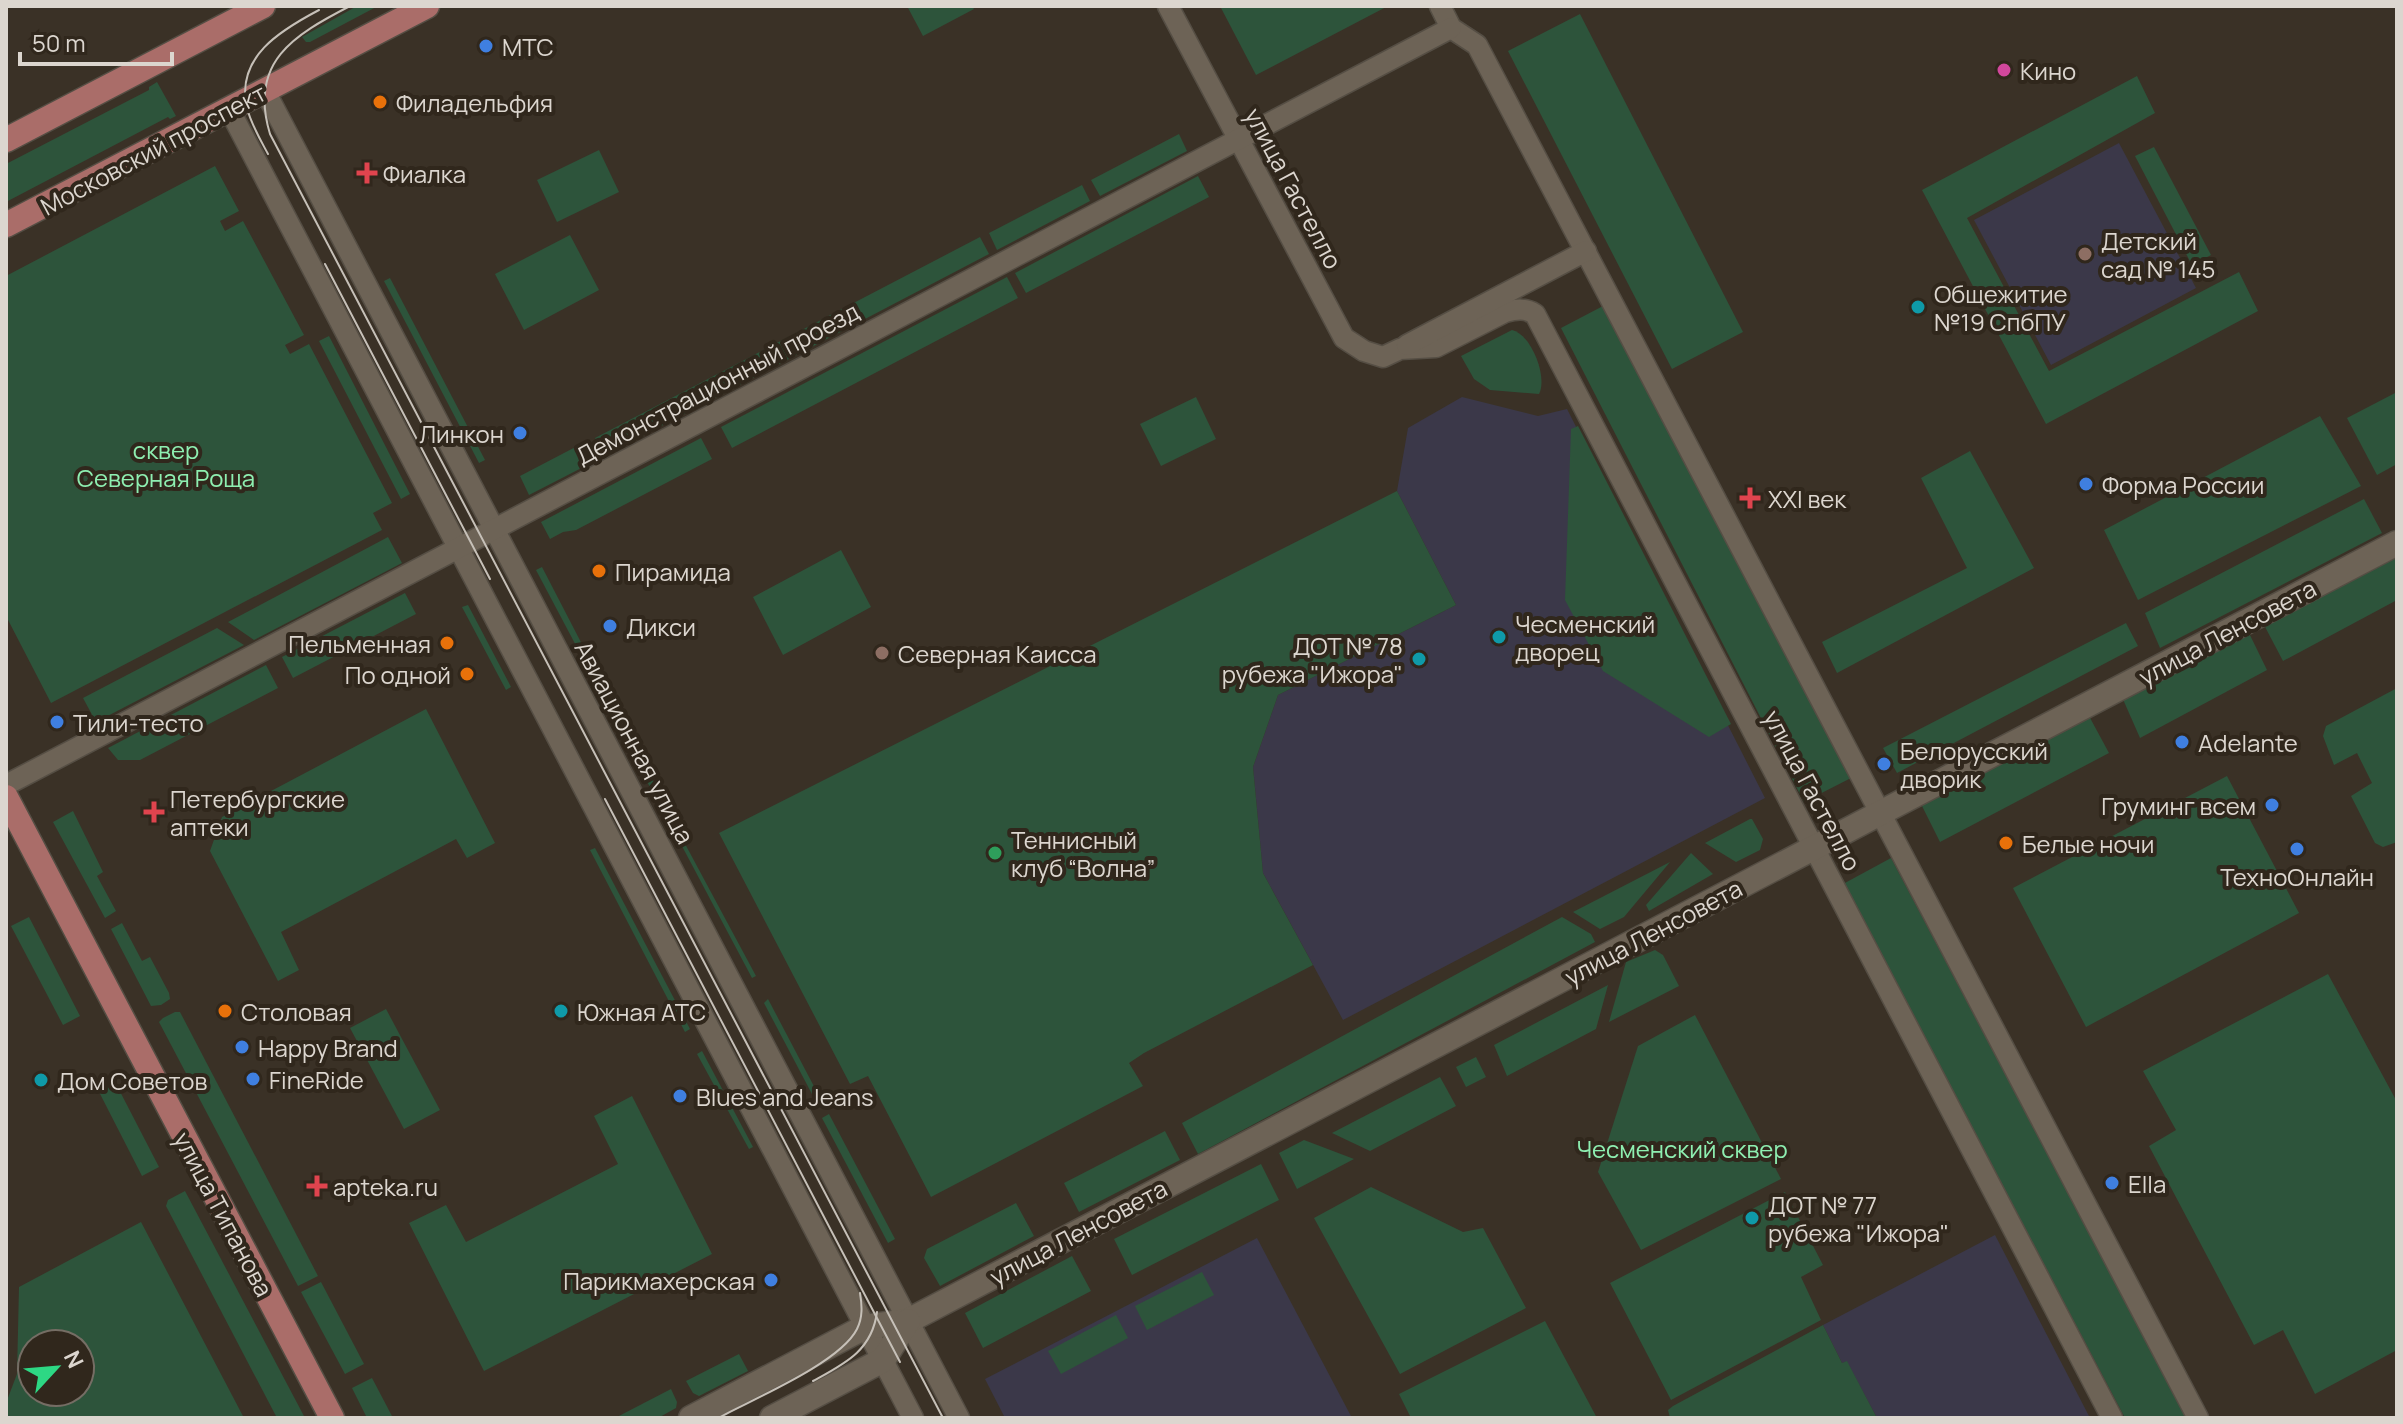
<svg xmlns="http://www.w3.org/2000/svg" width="2403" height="1424" viewBox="0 0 2403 1424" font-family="Manrope,sans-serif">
<rect width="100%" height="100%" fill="#3a3126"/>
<g fill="#3b3849">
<path d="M2119,143L2196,288L2051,365L1974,220Z"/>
<path d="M1462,397L1538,416L1567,409L1765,798L1343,1020L1263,873L1253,767L1278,695L1456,605L1397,491L1408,428Z"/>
<path d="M1995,1235L2090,1418H1877L1847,1362L1842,1363L1823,1325Z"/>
<path d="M1257,1238L1352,1418H1005L985,1379Z"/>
</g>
<g fill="#2d543b" fill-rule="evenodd">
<path d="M357,6H378L310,42H306L302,37Z"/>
<path d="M907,6H972L974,9L923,36Z"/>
<path d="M1220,6H1388L1256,75Z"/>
<path d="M1580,14L1743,332L1672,369L1508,51Z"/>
<path d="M2137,76L2155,113L1967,218L2049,371L2239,272L2258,311L2046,424L1922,190Z"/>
<path d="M157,82L176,116L170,119L168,117L6,202V164L149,90V87Z"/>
<path d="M1179,134L1187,151L1100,196L1091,180Z"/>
<path d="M2154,147L2211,255L2192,265L2135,156Z"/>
<path d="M599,150L619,192L557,222L537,180Z"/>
<path d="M215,166L239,211L220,221L225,231L243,221L304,335L285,345L290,354L309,344L392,503L373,513L382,530L51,703L6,616V276Z"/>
<path d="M1198,176L1209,197L1026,293L1015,273Z"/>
<path d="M1082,185L1090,201L997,250L989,233Z"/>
<path d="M570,235L599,290L524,330L495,274Z"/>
<path d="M980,237L989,254L604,456L595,438Z"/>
<path d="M1007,277L1018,298L732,448L721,427Z"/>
<path d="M390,278L485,460L479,463L384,281Z"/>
<path d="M1603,306L1851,778L1804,802L1561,328Z"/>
<path d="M1512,330C1531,334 1548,377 1539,394L1490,390L1474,379L1461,356Z"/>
<path d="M329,336L410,494L401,499L319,341Z"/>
<path d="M2397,392V464L2377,475L2347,418Z"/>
<path d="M1196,397L1216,439L1161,466L1140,424Z"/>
<path d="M2320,416L2361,486L2138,600L2104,530Z"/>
<path d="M1578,426L1731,724L1709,737L1603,671L1565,600L1571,429Z"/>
<path d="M701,438L712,459L576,530L563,532L550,539L541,522Z"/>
<path d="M587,441L597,460L529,495L520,476Z"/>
<path d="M1970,451L2034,568L1837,673L1822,642L1967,568L1921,478Z"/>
<path d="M1397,491L1456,605L1278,695L1253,767L1263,873L1313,965L1144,1053L1129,1063L1143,1086L931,1197L868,1076L850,1084L719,833Z"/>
<path d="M2364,499L2382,533L2160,648L2145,613Z"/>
<path d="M388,537L402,563L254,640L228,622Z"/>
<path d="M841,550L871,607L783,655L753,597Z"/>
<path d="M2397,553V600L2283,661L2263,623Z"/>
<path d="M542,567L586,652L581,655L536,570Z"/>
<path d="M405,593L416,614L293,678L282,657Z"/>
<path d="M468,605L511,687L506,690L462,607Z"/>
<path d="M2126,623L2138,646L1897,773L1883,748Z"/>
<path d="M217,628L244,645L96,722L83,698Z"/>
<path d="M2248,631L2267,670L2140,738L2122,697Z"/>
<path d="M589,657L621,719L616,721L584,660Z"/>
<path d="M266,665L278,688L140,760H118L108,748Z"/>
<path d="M2397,688V842L2383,847L2375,843L2351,796L2372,783L2357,753L2334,765L2323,736L2326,726Z"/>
<path d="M426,709L495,843L467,858L456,839L281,932L299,970L278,981L210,851L222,817Z"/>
<path d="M2089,716L2109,753L1940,842L1921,804Z"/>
<path d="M626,728L659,792L654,795L621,731Z"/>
<path d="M2227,776L2299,913L2086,1027L2013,888Z"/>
<path d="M73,811L103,872L97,876L116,911L105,918L53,822Z"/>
<path d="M669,814L756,976L752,978L666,816Z"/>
<path d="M1750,819H1752L1763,839L1760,850L1736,862L1705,843Z"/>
<path d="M595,848L690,1029L685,1032L590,850Z"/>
<path d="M1691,853L1713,874L1649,911L1646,905Z"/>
<path d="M1891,858L2187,1418H2125L1843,884Z"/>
<path d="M1670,862L1624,917L1600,929L1573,912Z"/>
<path d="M29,917L80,1016L63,1025L11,926Z"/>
<path d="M1562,917L1591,934L1595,942L1198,1154L1182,1123Z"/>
<path d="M122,923L142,961L150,957L169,993L170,999L161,1005L151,1006L111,929Z"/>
<path d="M1655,950L1663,955L1679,986L1609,1022L1626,962Z"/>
<path d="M2328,974L2397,1102V1350L2315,1394L2283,1330L2254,1345L2149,1146L2176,1130L2143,1071Z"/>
<path d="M1608,985L1596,1029L1507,1076L1494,1045Z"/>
<path d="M768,999L818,1094L813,1096L764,1003Z"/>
<path d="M386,1009L440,1110L404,1129L350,1028Z"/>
<path d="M175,1012H180L318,1276L298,1286L159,1022L163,1018Z"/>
<path d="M1695,1015L1781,1179L1641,1250L1598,1172L1638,1046Z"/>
<path d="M702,1051L753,1147L749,1149L697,1054Z"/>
<path d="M1476,1057L1486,1077L1466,1087L1456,1067Z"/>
<path d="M1440,1077L1456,1106L1370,1151L1332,1133Z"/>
<path d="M113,1078L159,1167L142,1176L96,1086Z"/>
<path d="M632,1096L712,1254L484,1371L409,1223L446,1205L466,1242L618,1164L594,1116Z"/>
<path d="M829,1114L895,1239L888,1243L822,1118Z"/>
<path d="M1165,1131L1180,1160L1079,1212L1064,1183Z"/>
<path d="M1304,1140L1354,1159L1297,1189L1279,1153Z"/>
<path d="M1261,1164L1279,1200L1132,1275L1114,1239Z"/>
<path d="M1371,1187L1463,1232L1483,1228L1526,1308L1400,1374L1314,1218Z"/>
<path d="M185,1191L305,1418H277L166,1206L168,1200Z"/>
<path d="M1785,1192L1823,1265L1801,1277L1821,1320L1671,1400L1610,1283Z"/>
<path d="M1016,1203L1034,1236L940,1286L924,1258L927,1249Z"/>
<path d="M141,1222L244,1418H6V1403L17,1374L19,1287ZM32,1344H80V1392H32Z"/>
<path d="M1072,1256L1091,1291L983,1348L965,1313Z"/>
<path d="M1202,1272L1214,1295L1147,1330L1135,1306Z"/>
<path d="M321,1282L364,1364L345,1374L301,1292Z"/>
<path d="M1116,1315L1128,1338L1061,1374L1048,1351Z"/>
<path d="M1545,1321L1597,1418H1411L1399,1394Z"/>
<path d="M1823,1325L1842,1363L1847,1361L1877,1418H1670L1668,1410L1673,1406Z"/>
<path d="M739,1354L748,1371L699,1396L693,1393L686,1381Z"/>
<path d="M372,1378L393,1418H367L352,1388Z"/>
<path d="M671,1389L677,1402L676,1408L658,1418H615Z"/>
</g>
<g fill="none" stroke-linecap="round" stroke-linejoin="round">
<defs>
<g id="minor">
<path d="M1168,6L1344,338L1364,351L1383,357L1400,349L1436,347L1505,312C1517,309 1525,308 1535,314L2112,1418"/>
<path d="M1440,6L1451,28L1477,45L2198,1418"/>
<path d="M265,91L959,1418"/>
<path d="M229,109L913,1418"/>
<path d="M1407,345L1586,251"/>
<path d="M6,785L1451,28"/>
</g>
<g id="tertiary">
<path d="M691,1418L865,1327L908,1321L2397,543"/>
<path d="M772,1418L883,1360L908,1321"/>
</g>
<g id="primary">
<path d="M6,140L263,6"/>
<path d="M6,225L427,6"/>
<path d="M6,797L332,1418"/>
</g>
</defs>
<use href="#minor" stroke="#554e44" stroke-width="23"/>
<use href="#tertiary" stroke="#554e44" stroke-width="27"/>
<use href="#primary" stroke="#554e44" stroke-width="27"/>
<use href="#minor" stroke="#6d6356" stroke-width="20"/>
<use href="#tertiary" stroke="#6d6356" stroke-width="24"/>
<use href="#primary" stroke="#aa6d69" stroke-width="24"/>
<g stroke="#c6c0b8" stroke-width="2">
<path d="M350,6C294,35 248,62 270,134L943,1418"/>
<path d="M268,154C260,139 251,124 247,108C235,57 281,30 319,10"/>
<path d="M325,264L490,579"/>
<path d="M605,799L900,1362"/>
<path d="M813,1381C844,1364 872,1351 877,1312"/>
<path d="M718,1418C753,1399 840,1363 857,1329C863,1317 862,1305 860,1293"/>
</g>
</g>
<g fill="#3f7fe0" stroke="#30271c" stroke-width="3">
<circle cx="486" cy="46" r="8"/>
<circle cx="520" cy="433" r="8"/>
<circle cx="2086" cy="484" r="8"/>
<circle cx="610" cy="626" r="8"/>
<circle cx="57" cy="722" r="8"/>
<circle cx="2182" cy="742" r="8"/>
<circle cx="1884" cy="764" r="8"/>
<circle cx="2272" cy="805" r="8"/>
<circle cx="2297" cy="849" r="8"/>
<circle cx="242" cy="1047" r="8"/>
<circle cx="253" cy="1079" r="8"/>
<circle cx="680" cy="1096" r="8"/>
<circle cx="2112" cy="1183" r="8"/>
<circle cx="771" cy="1280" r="8"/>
</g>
<circle fill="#d1479c" stroke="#30271c" stroke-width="3" cx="2004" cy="70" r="8"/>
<g fill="#e8710a" stroke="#30271c" stroke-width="3">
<circle cx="380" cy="102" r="8"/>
<circle cx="599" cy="571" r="8"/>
<circle cx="447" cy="643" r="8"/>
<circle cx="467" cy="674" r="8"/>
<circle cx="2006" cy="843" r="8"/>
<circle cx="225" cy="1011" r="8"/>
</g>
<g fill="#e0444e" stroke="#30271c" stroke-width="3">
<path d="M363 161h8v8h8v8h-8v8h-8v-8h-8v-8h8z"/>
<path d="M1746 486h8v8h8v8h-8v8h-8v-8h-8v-8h8z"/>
<path d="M150 800h8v8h8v8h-8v8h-8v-8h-8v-8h8z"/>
<path d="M313 1174h8v8h8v8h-8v8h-8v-8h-8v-8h8z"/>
</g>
<g fill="#8d6e63" stroke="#30271c" stroke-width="3">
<circle cx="2085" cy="254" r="8"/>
<circle cx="882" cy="653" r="8"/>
</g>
<g fill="#0f9aa8" stroke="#30271c" stroke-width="3">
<circle cx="1918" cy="307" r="8"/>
<circle cx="1499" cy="637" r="8"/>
<circle cx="1419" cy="659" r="8"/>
<circle cx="561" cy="1011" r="8"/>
<circle cx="41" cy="1080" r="8"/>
<circle cx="1752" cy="1218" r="8"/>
</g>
<circle fill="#2e9e5b" stroke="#30271c" stroke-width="3" cx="995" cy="853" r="8"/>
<g text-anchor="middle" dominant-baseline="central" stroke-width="8" stroke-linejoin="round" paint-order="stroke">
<g font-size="24" fill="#dcd6cf" stroke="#30271c" text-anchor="start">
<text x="502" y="46">МТС</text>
<text x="2020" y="70">Кино</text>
<text x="396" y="102">Филадельфия</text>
<text x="383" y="173">Фиалка</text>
<text x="2101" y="240">Детский<tspan x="2101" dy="28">сад № 145</tspan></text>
<text x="1934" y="293">Общежитие<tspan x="1934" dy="28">№19 СпбПУ</tspan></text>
<text x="504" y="433" text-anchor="end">Линкон</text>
<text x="2102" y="484">Форма России</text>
<text x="1768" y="498">XXI век</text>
<text x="615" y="571">Пирамида</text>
<text x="1515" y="623">Чесменский<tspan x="1515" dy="28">дворец</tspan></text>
<text x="626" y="626">Дикси</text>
<text x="431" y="643" text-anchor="end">Пельменная</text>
<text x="1403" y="645" text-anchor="end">ДОТ № 78<tspan x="1403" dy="28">рубежа "Ижора"</tspan></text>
<text x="898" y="653">Северная Каисса</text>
<text x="451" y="674" text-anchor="end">По одной</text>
<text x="73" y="722">Тили-тесто</text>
<text x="2198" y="742">Adelante</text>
<text x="1900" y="750">Белорусский<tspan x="1900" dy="28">дворик</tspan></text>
<text x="170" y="798">Петербургские<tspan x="170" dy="28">аптеки</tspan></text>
<text x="2256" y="805" text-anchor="end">Груминг всем</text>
<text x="1011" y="839">Теннисный<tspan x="1011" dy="28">клуб “Волна”</tspan></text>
<text x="2022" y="843">Белые ночи</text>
<text x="2297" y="876" text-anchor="middle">ТехноОнлайн</text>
<text x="241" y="1011">Столовая</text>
<text x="577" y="1011">Южная АТС</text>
<text x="258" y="1047">Happy Brand</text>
<text x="269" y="1079">FineRide</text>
<text x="57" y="1080">Дом Советов</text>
<text x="696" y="1096">Blues and Jeans</text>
<text x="2128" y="1183">Ella</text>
<text x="333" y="1186">apteka.ru</text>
<text x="1768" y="1204">ДОТ № 77<tspan x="1768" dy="28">рубежа "Ижора"</tspan></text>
<text x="755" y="1280" text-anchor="end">Парикмахерская</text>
</g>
<g font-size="24" fill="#dcd6cf" stroke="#30271c">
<text transform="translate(153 149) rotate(-28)">Московский проспект</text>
<text transform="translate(1294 188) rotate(62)">улица Гастелло</text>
<text transform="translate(717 383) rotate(-28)">Демонстрационный проезд</text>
<text transform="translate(2227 632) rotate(-28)">улица Ленсовета</text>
<text transform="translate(635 742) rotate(62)">Авиационная улица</text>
<text transform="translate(1813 790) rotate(62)">улица Гастелло</text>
<text transform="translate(1653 932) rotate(-28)">улица Ленсовета</text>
<text transform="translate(224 1214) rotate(62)">улица Типанова</text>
<text transform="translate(1078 1232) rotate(-28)">улица Ленсовета</text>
</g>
<g font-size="24" fill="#8eefb1" stroke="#30271c">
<text x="166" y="449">сквер<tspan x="166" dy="28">Северная Роща</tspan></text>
<text x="1682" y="1148">Чесменский сквер</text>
</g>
</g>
<rect width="2403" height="1424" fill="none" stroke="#dcd6cf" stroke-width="16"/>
<g transform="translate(56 1368) rotate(64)"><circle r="38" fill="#30271c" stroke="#756d64" stroke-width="2"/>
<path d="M0-6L14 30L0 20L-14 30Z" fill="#2dd884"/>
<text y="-12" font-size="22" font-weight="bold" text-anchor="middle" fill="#dcd6cf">N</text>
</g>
<path d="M20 52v12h152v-12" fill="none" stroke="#dcd6cf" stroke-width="4"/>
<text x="32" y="52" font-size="24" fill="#dcd6cf" stroke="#30271c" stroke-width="6" paint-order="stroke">50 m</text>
</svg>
